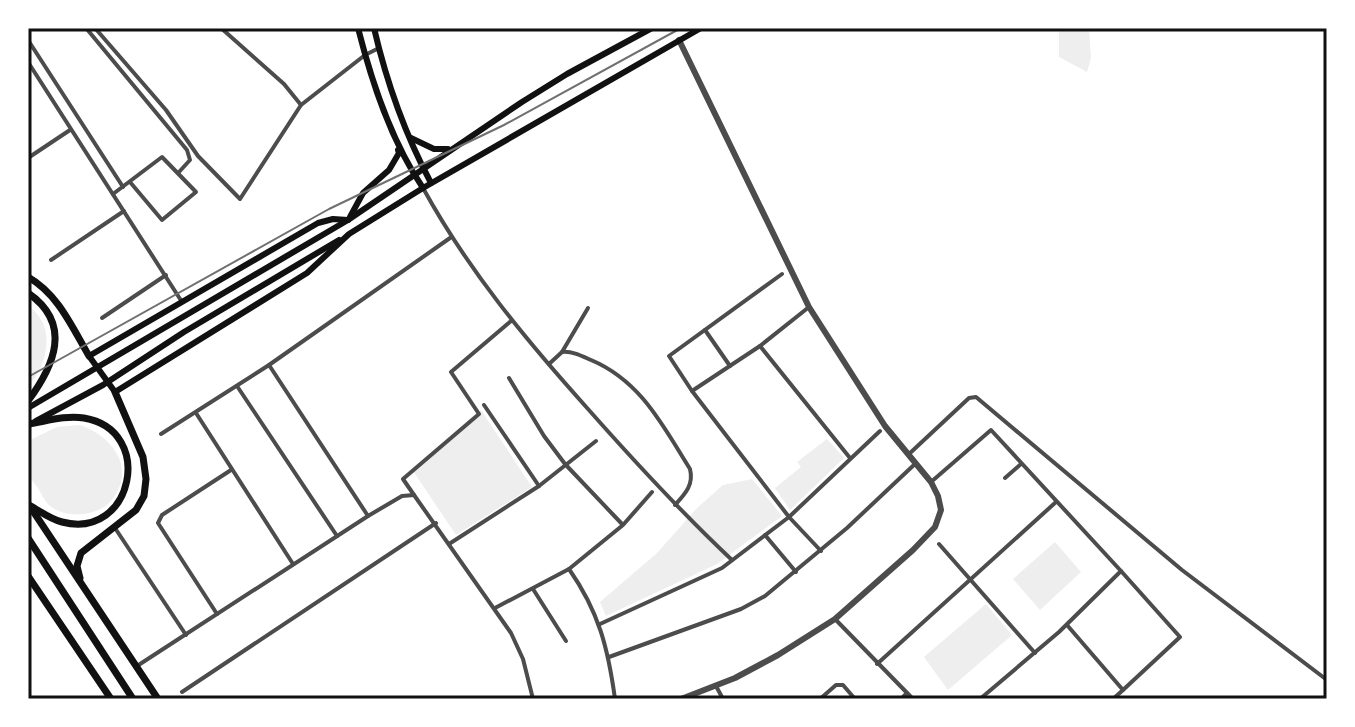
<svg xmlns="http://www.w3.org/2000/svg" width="1355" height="727" viewBox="0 0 1355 727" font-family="Figtree,sans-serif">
<rect width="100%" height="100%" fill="#fff"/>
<g fill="#eee">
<path d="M1059,28H1089L1091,58L1087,72L1059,57Z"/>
<path d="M28,306C57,325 48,365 28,387Z"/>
<path d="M481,410L532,487L456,535L413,471Z"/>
<path d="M80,425C113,436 138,470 110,502C96,517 62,519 48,504C44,500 41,493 38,488C35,484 29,477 28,472C26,463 28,450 28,441L57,427Z"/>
<path d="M827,439L844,458L790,510L775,488L801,467L797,462Z"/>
<path d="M752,479L782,516L717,564L606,616L600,602L657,553L697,508L723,485Z"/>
<path d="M1055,542L1081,572L1040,610L1013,579Z"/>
<path d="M986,604L1012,635L948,690L924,657Z"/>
</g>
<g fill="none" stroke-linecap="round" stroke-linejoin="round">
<g stroke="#4c4c4c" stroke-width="4">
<path d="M86,28L187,150L190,160L179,172"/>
<path d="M95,28L166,110L198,156L240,199L301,105L365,55L379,48"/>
<path d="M221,28L284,84L301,105"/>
<path d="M28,40L123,187"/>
<path d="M28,62L182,302"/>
<path d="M28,158L70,130"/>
<path d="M423,188C468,270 526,340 588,409C634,461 681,512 732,560"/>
<path d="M113,194L162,157L196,192L162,220L130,182"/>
<path d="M51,260L124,211"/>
<path d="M782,274L669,356L692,391L789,517L821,551"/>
<path d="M102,318L166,275"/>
<path d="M705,330L730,366"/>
<path d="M760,346L850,458"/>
<path d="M562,352L588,308"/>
<path d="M549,364L562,352C573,351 582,356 591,360C641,381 663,426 690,469C694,485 685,494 675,505"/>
<path d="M269,365L368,516"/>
<path d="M509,378L544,436L565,464L622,524"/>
<path d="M237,386L337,536"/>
<path d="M692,391L760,346L809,307"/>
<path d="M484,405L539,486"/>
<path d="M196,413L293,564"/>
<path d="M161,434L269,365L450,238"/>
<path d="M909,454L969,398L976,397L1182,570L1327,680"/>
<path d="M1005,478L1021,464"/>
<path d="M931,482L991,430L1121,571"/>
<path d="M414,495L403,479L479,414L451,372L511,321"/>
<path d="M115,528L186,635"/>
<path d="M765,535L796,572"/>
<path d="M449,544L539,486L596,441"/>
<path d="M939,544L1035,653"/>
<path d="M569,569C599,612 608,648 615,699"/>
<path d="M533,589L566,641"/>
<path d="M495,608L569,569L623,525L652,492"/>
<path d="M217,614L158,523L162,515L231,470"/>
<path d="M835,619L913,699"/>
<path d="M600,624L722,568L789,517L880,431"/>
<path d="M1067,625L1123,690L1113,699"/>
<path d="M609,657L741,609L765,596L847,528L916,463"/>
<path d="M877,664L1056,502"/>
<path d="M137,666L368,516L402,496L414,495L511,633L523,659L533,699"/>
<path d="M716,686L723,699"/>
<path d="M182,692L436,523"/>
<path d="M820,699L836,685H843L855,699"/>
<path d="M901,699L907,693"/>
<path d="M980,699L1059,632L1121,571L1180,637L1123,690"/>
</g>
<path stroke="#4c4c4c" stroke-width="6" d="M679,40L809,307L885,426L931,482L938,496L941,510L935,527L913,550L835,619L778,655L735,678L681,699"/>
<g stroke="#111" stroke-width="6">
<path d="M358,28C372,83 391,141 423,188"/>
<path d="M374,28C386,80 406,136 431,183"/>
<path d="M411,138L434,149H448"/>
<path d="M350,217L363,193L389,170L399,153L398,150"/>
<path d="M348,220L333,219L318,223L89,356L115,392L307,273L349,234L423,188L701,28"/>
<path d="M28,408L348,220L522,102L567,74L652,28"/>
<path d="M36,421L103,385L184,332L339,240"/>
</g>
<g stroke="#111" stroke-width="7">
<path d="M28,277C58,294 72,327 89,356"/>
<path d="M28,293C73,324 54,366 28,401"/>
<path d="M29,424C47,421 66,415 84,418C156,430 133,541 62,522C50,519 40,511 29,505"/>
<path d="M31,508L158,699"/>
<path d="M28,538L133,699"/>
<path d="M28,576L111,699"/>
<path d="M80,578L77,566L81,553L136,510L144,496L146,479L143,457L115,392"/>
</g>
<path stroke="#707070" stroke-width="2" d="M28,377L329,209L504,125L681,28"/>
</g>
<rect width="1355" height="727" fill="none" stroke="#ffffff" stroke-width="60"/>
<rect x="30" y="30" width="1295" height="667" fill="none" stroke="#111" stroke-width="3"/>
</svg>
